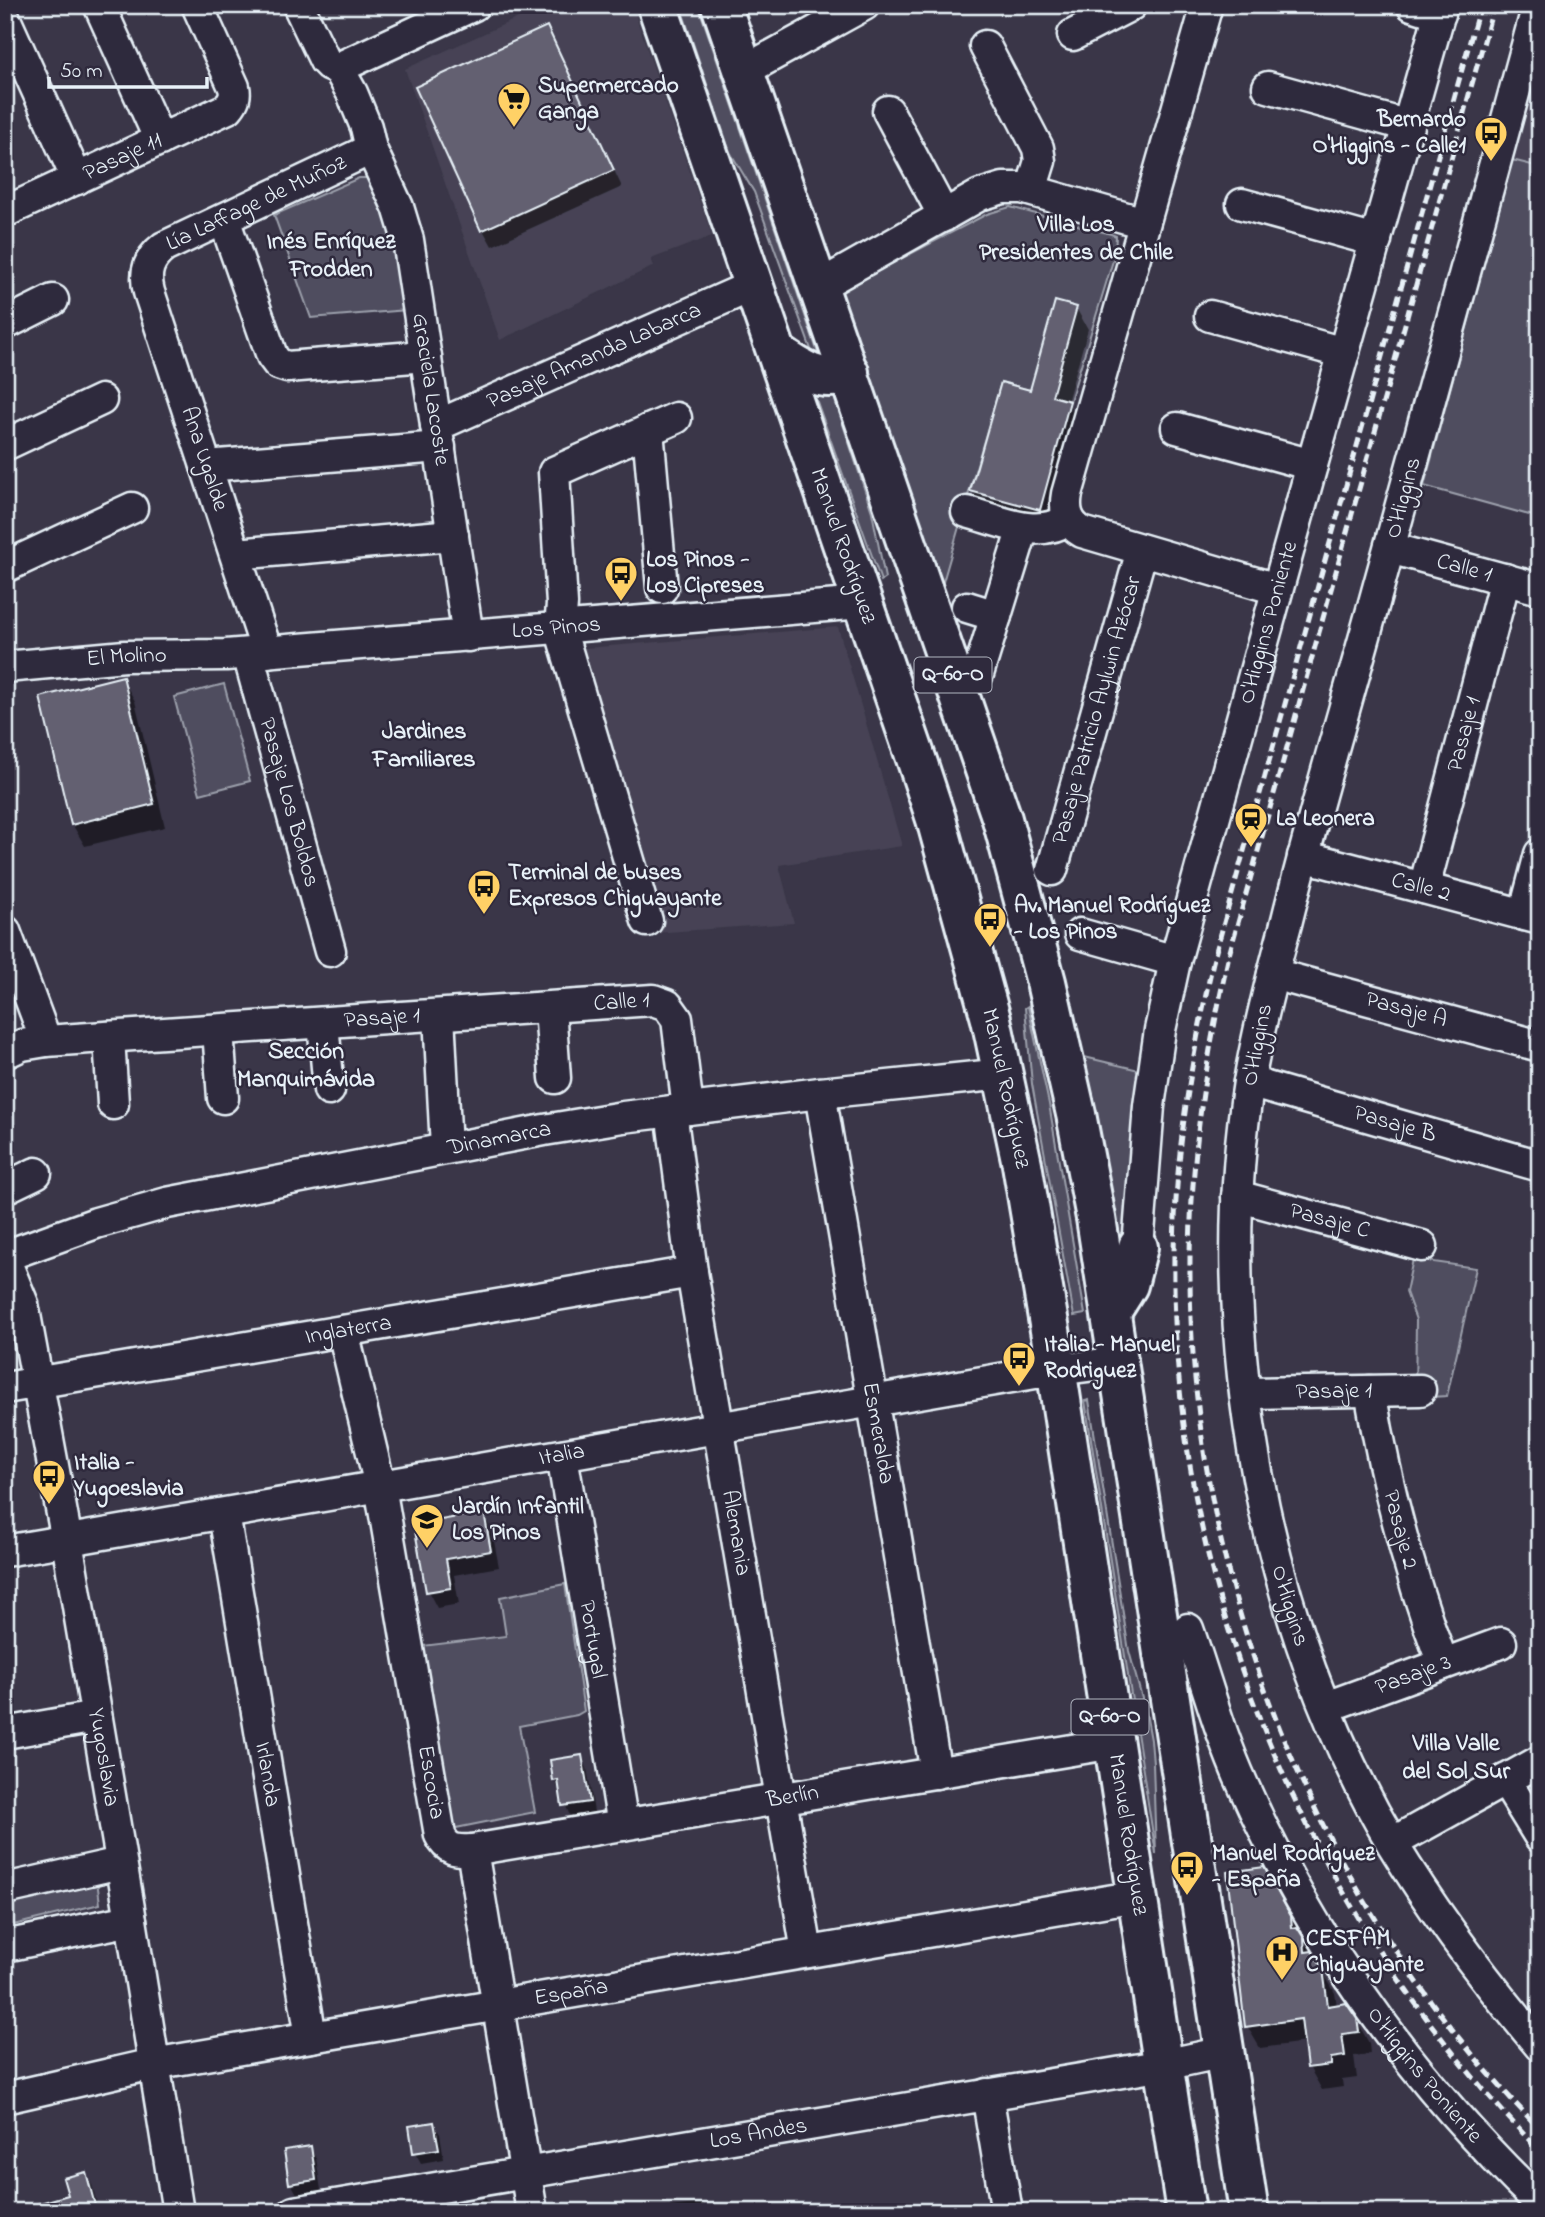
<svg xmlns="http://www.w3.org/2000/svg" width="1545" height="2217" viewBox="0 0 1545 2217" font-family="'Indie Flower',sans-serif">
<rect width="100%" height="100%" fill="#3a3648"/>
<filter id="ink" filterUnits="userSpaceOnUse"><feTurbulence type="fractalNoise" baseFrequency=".0143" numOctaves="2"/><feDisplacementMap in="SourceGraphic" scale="14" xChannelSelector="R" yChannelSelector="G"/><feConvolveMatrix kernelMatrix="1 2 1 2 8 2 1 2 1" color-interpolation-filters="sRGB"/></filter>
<g filter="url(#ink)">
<g fill="#464354">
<path d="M547,5H632L712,236L651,259L654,266L500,340L405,69Z"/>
<path d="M1540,61V167L1512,160Z"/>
<path d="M838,627L902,846L779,865L794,923L654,933L574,649Z"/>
</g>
<g fill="#504e5f" stroke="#9ca0ac" stroke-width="2">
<path d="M680,5H698L818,353L813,355L754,192L730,152Z"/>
<path d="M1512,160L1540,167V518L1424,486Z"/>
<path d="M359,178H366L373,182L396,237L407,310L311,318L274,215Z"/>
<path d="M1010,207L1111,234L1116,236L1115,254L1070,401L1001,382L941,589L839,291L987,214Z"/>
<path d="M816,394H833L872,512L885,578L881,581L816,399Z"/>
<path d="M224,684L250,781L200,794L174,697Z"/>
<path d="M1028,1006L1049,1104L1085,1314L1074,1316L1032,1084L1025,1008Z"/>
<path d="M1076,1055L1139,1070L1123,1285Z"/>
<path d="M1413,1259L1476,1268L1447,1396L1415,1398L1416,1320L1406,1292Z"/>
<path d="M1089,1400L1129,1651L1146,1713L1151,1740L1153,1763L1156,1854L1085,1401Z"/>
<path d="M565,1584L584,1711L577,1715L519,1726L535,1812L451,1829L422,1646L506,1636L500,1597Z"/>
<path d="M97,1880L100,1904L5,1927V1901Z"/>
</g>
<g fill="#0007">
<path d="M547,29L622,187L492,246L483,230Z"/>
<path d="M1076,308L1088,329L1067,402L1081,423L1051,530L984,511L972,491L1031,392Z"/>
<path d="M122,678L135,701L165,827L85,846L72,824Z"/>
<path d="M483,1514L492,1531L499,1567L454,1575L459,1604L437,1608L428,1591L416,1526Z"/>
<path d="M581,1757L587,1768L594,1812L570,1816L555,1780Z"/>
<path d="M1263,1869L1335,1993L1337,2006L1356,2020L1369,2043L1370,2054L1354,2056L1357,2078L1342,2080L1343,2087L1322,2090L1309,2067L1306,2042L1260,2048L1247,2026Z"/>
<path d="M433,2124L440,2134L444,2159L421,2163L415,2152Z"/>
<path d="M5,2129L16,2160L5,2163Z"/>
<path d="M310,2148L316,2158L321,2190L297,2194L291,2183Z"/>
<path d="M86,2174L92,2185L99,2212H50L70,2196Z"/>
<path d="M486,2199L493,2212H435V2208Z"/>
<path d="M703,2203L708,2212H654L653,2209Z"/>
</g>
<g fill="#636171" stroke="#e8f1f8" stroke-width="2">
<path d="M547,26L614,170L481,231L415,87Z"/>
<path d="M1055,301L1077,307L1052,396L1070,401L1040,510L970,491L1001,382L1030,390Z"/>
<path d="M123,676L154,804L71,825L40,697Z"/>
<path d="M484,1512L491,1551L446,1559L451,1588L426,1592L414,1525Z"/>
<path d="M582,1755L590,1802L562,1806L558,1780L553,1781L550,1760Z"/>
<path d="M1264,1867L1291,1916L1292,1928L1297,1927L1304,1938L1305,1952L1312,1951L1323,1969L1328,2006L1346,2003L1357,2019L1359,2032L1342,2034L1345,2056L1331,2058V2065L1307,2068L1301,2019L1245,2027L1227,1872Z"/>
<path d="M434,2122L439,2149L413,2153L409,2126Z"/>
<path d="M311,2146L316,2180L289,2184L284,2150Z"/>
<path d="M86,2172L96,2209L86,2212H26V2207L68,2195L63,2178Z"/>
</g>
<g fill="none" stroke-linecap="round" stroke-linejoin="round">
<defs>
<g id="minor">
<path d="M99,5L160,140"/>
<path id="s1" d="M298,5L325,61L330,66L338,68L352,93L366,127L371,149L398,207L408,240L468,636"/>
<path d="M1207,5L1067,494C1064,510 1067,523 1082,532L1277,589"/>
<path d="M1412,5L1440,14"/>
<path id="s2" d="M1538,5C1481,214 1425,423 1366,632C1339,729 1310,826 1286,924C1272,976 1258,1029 1249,1082C1209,1330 1264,1629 1393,1845C1436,1916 1486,1982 1540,2046"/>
<path d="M5,19L77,179"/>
<path d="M1073,35L1131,5"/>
<path d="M985,46L1038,148L1040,161L1031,190"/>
<path d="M338,68L474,5"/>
<path d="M744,71L864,5"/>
<path d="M1268,87L1409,126"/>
<path d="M888,111L944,216"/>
<path d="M1242,204L1376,241"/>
<path id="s3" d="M5,212L228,108C234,101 236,96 234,87L197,5"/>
<path d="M224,219L272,356L278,364L287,367L426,356"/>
<path d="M819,286L980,195L1003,188H1022L1144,223"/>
<path d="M1210,316L1344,353"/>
<path d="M5,324L53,300"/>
<path id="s4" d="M436,426L754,285"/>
<path d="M1177,428L1312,465"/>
<path d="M648,430L662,588"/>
<path d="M5,445L101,400"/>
<path d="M206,466L440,447"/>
<path d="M967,512C1001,521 1037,540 1069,519"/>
<path id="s5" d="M1390,548L1540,589"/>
<path d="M236,554L453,535"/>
<path d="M5,567L132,508"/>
<path d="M967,607L996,616"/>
<path id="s6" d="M267,652L149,292C144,273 148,259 164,247L371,149"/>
<path id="s7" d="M248,654L330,951"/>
<path id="s8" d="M5,667L125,656L226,655L863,603"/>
<path d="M978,674L1023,528"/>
<path id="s9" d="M1303,856L1540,919"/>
<path id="s10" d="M1052,870L1142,550"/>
<path id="s11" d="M1424,888L1505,579"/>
<path d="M1524,915L1540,854"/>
<path d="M647,921L560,628L562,604L554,472L676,418"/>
<path d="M5,931L46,1041"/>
<path d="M1080,934L1175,961"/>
<path id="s12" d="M1273,974L1540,1046"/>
<path d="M550,1008L555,1078"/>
<path d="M439,1015L446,1148"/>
<path d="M323,1023L329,1090"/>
<path d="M218,1030L223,1098"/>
<path d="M109,1037L113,1104"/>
<path id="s13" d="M5,1053L22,1045L46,1041L653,1000L667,1005L677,1019L688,1109"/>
<path id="s14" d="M1249,1082L1540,1166"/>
<path id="s15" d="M820,1093L936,1773"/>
<path id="s16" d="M671,1111L692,1272L807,1952"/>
<path d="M5,1188L36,1173"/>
<path id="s17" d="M1237,1196L1422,1246"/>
<path id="s18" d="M1138,1247L1149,1106L1160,1030L1175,961L1312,465L1442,5"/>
<path id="s19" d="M5,1256L96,1223L167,1203L544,1130L623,1117L820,1093L1004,1074"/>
<path id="s20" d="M5,1260L23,1304L67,1541L131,1920L178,2212"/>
<path id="s21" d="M343,1331L380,1486L440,1835C447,1850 456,1851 472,1850L1114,1743"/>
<path id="s22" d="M5,1388L692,1272"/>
<path id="s23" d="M1370,1391C1386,1485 1409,1575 1443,1664"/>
<path id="s24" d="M1246,1393L1420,1390"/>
<path id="s25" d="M562,1455L623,1825"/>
<path id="s26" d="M224,1514L311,2037"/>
<path id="s27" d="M5,1551L1035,1373L1118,1362"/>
<path id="s28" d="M1188,1629C1206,1680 1220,1735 1243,1785C1313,1943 1415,2083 1540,2203"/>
<path id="s29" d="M1326,1707L1501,1643"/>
<path d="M5,1733L96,1717"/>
<path d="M1505,1780L1540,1837"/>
<path d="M1392,1843L1538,1762"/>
<path d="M472,1850L532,2212"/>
<path d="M5,1889L120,1863"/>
<path d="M5,1946L131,1920"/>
<path d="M987,2094L1007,2212"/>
<path id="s30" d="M5,2098L153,2064L1137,1896"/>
<path id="s31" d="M294,2212L1164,2065L1224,2052"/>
</g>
<g id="major">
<path id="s32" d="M657,5L918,764L936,819L991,1019L1022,1164L1053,1348L1186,2212"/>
<path d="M721,5L1002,819L1046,982L1076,1114L1096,1218L1249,2212"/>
<path d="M777,353C798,368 823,386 849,372"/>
<path d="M1111,1312L1128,1285L1138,1247"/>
</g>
</defs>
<use href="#minor" stroke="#e8f1f8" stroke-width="35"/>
<use href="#major" stroke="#e8f1f8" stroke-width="44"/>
<use href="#minor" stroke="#2f2a3d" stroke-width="30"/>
<use href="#major" stroke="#2f2a3d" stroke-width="38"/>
<g stroke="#e8f1f8" stroke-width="5" stroke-dasharray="10 5" stroke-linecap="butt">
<path d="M1480,5L1213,962C1194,1047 1179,1131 1175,1218C1160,1565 1298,1904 1540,2151"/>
<path d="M1494,5L1229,955C1205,1061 1189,1167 1190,1277C1192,1589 1319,1906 1540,2129"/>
</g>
</g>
</g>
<defs>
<symbol id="supermarket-pin" viewBox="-11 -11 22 30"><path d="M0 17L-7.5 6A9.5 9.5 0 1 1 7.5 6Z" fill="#ffd166" stroke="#2f2a3d"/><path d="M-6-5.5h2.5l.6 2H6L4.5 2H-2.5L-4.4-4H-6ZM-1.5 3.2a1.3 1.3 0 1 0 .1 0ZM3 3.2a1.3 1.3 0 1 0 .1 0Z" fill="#111"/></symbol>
<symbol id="bus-pin" viewBox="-11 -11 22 30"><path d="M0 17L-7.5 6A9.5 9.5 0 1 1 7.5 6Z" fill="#ffd166" stroke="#2f2a3d"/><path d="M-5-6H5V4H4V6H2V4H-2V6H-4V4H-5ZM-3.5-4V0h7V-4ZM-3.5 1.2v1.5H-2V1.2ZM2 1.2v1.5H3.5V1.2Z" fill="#111"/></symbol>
<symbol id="station-pin" viewBox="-11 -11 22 30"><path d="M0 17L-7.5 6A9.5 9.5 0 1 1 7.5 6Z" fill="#ffd166" stroke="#2f2a3d"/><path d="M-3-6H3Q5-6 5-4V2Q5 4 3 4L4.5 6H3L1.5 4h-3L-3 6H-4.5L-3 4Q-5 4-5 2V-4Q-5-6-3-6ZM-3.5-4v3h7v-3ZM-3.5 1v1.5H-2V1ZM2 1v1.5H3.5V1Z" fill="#111"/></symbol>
<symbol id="school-pin" viewBox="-11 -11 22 30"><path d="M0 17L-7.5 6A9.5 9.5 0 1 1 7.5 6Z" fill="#ffd166" stroke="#2f2a3d"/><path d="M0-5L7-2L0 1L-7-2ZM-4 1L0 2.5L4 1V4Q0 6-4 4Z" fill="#111"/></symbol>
<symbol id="hospital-pin" viewBox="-11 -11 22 30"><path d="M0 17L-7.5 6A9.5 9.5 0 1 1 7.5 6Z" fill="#ffd166" stroke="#2f2a3d"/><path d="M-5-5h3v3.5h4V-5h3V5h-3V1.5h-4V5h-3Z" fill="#111"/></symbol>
</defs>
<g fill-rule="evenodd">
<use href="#supermarket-pin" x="495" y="80" width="38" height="52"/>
<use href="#bus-pin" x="1472" y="114" width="38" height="52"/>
<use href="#bus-pin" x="602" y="554" width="38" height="52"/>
<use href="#station-pin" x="1232" y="800" width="38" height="52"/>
<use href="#bus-pin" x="465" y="867" width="38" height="52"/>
<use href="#bus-pin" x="971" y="900" width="38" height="52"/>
<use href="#bus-pin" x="1000" y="1339" width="38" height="52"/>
<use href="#bus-pin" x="30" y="1457" width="38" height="52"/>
<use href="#school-pin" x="408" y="1501" width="38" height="52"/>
<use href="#bus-pin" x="1168" y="1848" width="38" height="52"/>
<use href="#hospital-pin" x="1263" y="1933" width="38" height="52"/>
</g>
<g text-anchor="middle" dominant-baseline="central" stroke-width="5" stroke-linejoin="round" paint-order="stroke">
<g fill="#2f2a3d" stroke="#b0b5c0" stroke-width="2">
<rect x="914.5" y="657.5" width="77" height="35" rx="5"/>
<rect x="1071.5" y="1699.5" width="77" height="35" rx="5"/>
</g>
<g font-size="21" font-weight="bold" fill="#e8f1f8">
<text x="953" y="675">Q-60-O</text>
<text x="1110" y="1717">Q-60-O</text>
</g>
<g font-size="23" font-weight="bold" fill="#e8f1f8" stroke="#2f2a3d" text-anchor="start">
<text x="538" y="86">Supermercado<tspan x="538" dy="26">Ganga</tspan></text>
<text x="1466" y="120" text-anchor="end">Bernardo<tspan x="1466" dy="26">O'Higgins - Calle1</tspan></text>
<text x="646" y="560">Los Pinos -<tspan x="646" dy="26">Los Cipreses</tspan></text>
<text x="1276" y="819">La Leonera</text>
<text x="508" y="873">Terminal de buses<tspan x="508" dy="26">Expresos Chiguayante</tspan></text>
<text x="1014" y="906">Av. Manuel Rodríguez<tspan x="1014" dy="26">- Los Pinos</tspan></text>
<text x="1044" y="1345">Italia - Manuel<tspan x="1044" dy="26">Rodriguez</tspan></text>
<text x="74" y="1463">Italia -<tspan x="74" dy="26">Yugoeslavia</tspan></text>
<text x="452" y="1507">Jardín Infantil<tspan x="452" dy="26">Los Pinos</tspan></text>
<text x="1212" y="1854">Manuel Rodríguez<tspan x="1212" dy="26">- España</tspan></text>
<text x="1306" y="1939">CESFAM<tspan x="1306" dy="26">Chiguayante</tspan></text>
</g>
<g font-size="23" fill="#e8f1f8" stroke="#2f2a3d">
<text stroke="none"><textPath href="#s3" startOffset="130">Pasaje 11</textPath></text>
<text stroke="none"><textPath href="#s6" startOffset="532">Lía Laffage de Muñoz</textPath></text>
<text stroke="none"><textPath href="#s4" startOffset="173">Pasaje Amanda Labarca</textPath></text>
<text stroke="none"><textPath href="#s1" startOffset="415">Graciela Lacoste</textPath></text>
<text transform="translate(204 459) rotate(72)">Ana Ugalde</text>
<text transform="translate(1404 498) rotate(-75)">O'Higgins</text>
<text stroke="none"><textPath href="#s32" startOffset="572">Manuel Rodríguez</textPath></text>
<text stroke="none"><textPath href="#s5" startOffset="77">Calle 1</textPath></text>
<text stroke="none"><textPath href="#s18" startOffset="640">O'Higgins Poniente</textPath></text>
<text stroke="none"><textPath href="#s8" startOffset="553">Los Pinos</textPath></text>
<text stroke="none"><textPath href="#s8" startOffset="122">El Molino</textPath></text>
<text stroke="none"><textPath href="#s10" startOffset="166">Pasaje Patricio Aylwin Azócar</textPath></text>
<text stroke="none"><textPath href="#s11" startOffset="159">Pasaje 1</textPath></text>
<text stroke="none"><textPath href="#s7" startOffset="154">Pasaje Los Boldos</textPath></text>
<text stroke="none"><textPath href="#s9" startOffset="122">Calle 2</textPath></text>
<text stroke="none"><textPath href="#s13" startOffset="620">Calle 1</textPath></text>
<text stroke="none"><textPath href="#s12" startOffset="138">Pasaje A</textPath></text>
<text stroke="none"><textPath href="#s13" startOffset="380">Pasaje 1</textPath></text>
<text transform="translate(1258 1045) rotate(-79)">O'Higgins</text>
<text stroke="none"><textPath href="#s32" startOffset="1139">Manuel Rodríguez</textPath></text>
<text stroke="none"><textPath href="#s14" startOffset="152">Pasaje B</textPath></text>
<text stroke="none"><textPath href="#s19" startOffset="509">Dinamarca</textPath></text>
<text stroke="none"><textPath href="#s17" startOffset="96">Pasaje C</textPath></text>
<text stroke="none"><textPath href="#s22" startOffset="348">Inglaterra</textPath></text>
<text stroke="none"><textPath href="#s24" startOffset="88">Pasaje 1</textPath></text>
<text stroke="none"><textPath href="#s15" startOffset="345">Esmeralda</textPath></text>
<text stroke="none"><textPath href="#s27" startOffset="565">Italia</textPath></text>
<text stroke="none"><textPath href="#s23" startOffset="142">Pasaje 2</textPath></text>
<text stroke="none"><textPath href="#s16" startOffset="427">Alemania</textPath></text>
<text stroke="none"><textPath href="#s2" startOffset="1645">O'Higgins</textPath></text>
<text stroke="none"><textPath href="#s25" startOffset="187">Portugal</textPath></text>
<text stroke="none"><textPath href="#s29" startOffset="93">Pasaje 3</textPath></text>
<text stroke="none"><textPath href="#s20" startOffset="508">Yugoslavia</textPath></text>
<text stroke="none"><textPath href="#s26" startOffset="264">Irlanda</textPath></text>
<text stroke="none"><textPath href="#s21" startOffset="460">Escocia</textPath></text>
<text stroke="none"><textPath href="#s21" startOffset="877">Berlín</textPath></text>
<text stroke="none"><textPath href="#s32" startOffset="1895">Manuel Rodríguez</textPath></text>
<text stroke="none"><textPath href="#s30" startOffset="576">España</textPath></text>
<text stroke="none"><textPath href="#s28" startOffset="509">O'Higgins Poniente</textPath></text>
<text stroke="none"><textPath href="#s31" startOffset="471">Los Andes</textPath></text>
</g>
<g font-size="24" font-weight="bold" fill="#e8f1f8" stroke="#2f2a3d">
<text x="1076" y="225">Villa Los<tspan x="1076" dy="28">Presidentes de Chile</tspan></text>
<text x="331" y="242">Inés Enríquez<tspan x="331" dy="28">Frodden</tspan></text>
<text x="424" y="732">Jardines<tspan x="424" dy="28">Familiares</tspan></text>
<text x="306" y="1052">Sección<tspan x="306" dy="28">Manquimávida</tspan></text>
<text x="1456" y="1744">Villa Valle<tspan x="1456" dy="28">del Sol Sur</tspan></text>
</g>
</g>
<rect width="1545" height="2217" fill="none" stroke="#2f2a3d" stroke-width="28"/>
<rect x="14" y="14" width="1517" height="2189" fill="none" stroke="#e8f1f8" stroke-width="2.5" filter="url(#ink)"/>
<path d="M49 77v10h158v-10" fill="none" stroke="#e8f1f8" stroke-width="3.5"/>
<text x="60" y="77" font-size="21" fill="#e8f1f8" stroke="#2f2a3d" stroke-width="5" paint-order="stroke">50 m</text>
</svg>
